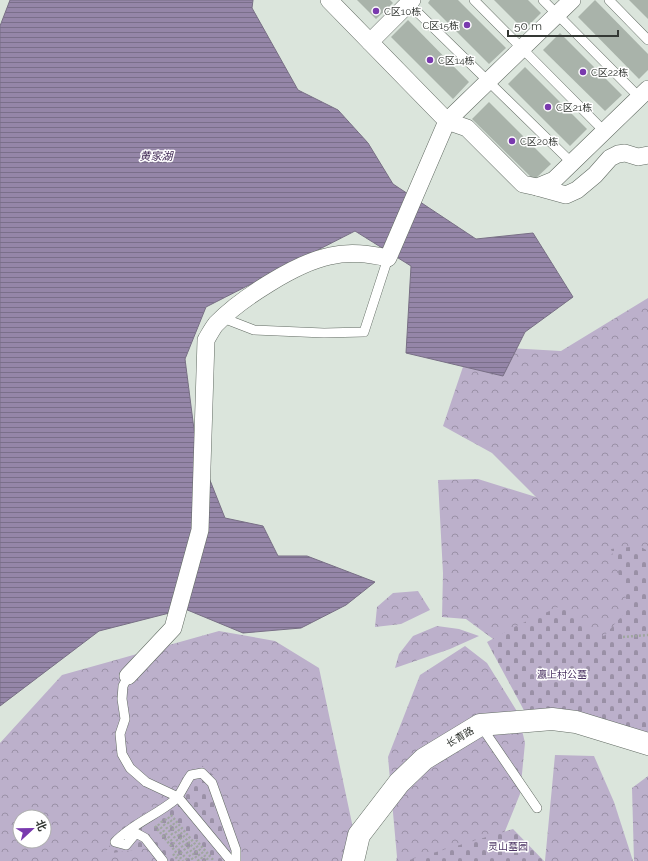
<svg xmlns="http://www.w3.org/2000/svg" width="648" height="861" viewBox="0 0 648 861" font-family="Raleway,'Noto Sans SC',sans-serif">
<defs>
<pattern id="forest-crowns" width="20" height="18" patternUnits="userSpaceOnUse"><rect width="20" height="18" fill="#bcb0cb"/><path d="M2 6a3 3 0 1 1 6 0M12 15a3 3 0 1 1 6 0" fill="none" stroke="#9a90a6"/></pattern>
<pattern id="cemetery-stones" width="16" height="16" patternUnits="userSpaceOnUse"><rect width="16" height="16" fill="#bcb0cb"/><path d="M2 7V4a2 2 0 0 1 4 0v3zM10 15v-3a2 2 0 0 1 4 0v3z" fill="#9a90a6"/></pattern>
<pattern id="water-rules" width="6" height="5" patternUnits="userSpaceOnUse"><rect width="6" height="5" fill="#9586a8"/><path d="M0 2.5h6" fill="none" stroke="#7a6f8a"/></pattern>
</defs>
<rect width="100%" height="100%" fill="#dbe5dc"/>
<g fill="url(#forest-crowns)" fill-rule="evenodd">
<path d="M648,298V712L516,656L466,619L442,617L443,573L438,480L478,479L536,497L492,453L443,426L470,346L561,351Z"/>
<path d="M418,591L430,610L401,624L375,627L377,607L393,593Z"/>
<path d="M437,626L459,629L479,636L450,649L395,668L399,654L413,636Z"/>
<path d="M219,631L275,641L319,668L360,861H0V743L62,675ZM20,817H44V841H20Z"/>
<path d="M465,646L487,663L518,713L525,743L520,794L497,851L491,861H396L397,857L388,757L420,675Z"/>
<path d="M555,755L594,756L614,802L633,861H545Z"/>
<path d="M648,776V861H634L632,788Z"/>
</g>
<g fill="url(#cemetery-stones)">
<path d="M639,546L648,551V753L527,716L487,642L514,627L565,604L586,629L604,636L629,608L611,549Z"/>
<path d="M200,764L217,778L242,861H157L147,848L105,854L115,836L123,827L170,798L188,771Z"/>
<path d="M513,829L544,861H406Z"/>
</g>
<path fill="url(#water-rules)" stroke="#786f85" d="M10,0H253L252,8L298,90L338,110L368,143L393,184L476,239L533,233L573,297L525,332L503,376L406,353L411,266L355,231L206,307L185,359L196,445L225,518L263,526L278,556H307L375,582L346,605L301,628L243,633L185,609L99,631L0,706V26Z"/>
<g fill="#a9b3aa">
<path d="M357,0H390L393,3L376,19Z"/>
<path d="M430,0H458L506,48L489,64L428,3Z"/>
<path d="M494,0H528L541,13L524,30Z"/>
<path d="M595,0L648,54V70L639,79L578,17Z"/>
<path d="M629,0H648V19Z"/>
<path d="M408,20L469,82L453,99L391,37Z"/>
<path d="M560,33L622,95L605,111L543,50Z"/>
<path d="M525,67L587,129L570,146L508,84Z"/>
<path d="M489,102L551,164L534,180L472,119Z"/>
</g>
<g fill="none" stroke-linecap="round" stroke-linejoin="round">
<defs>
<g id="service">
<path d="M474,0L604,131"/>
<path d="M543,0L639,97"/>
<path d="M609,0L648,40"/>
<path d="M406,1L572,163"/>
<path d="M223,318L254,330L324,333L364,332L388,258"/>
<path d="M128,676L123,686L122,699L125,719L120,734L122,754L130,768L146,782L178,797L231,861"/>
<path d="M481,726L537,808"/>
<path d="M163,861L145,838L136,833L126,845L115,842C132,824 157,815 176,799C181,794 186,781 191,775L202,773L212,783L236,850V861"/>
</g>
<g id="minor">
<path d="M329,0L447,121L572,0"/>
<path d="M370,42L412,0"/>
<path d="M537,187L566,195L577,190L595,175L610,158L618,154L625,153L638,157L648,155"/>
<path d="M128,676L173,628L200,530L206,340C209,335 212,329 216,324C240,299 296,263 330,256C350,251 369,254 388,258L447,121L467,128L523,184L537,187L554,180L648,89"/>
</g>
<path id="tertiary" d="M353,861L359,835L399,783L424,759L480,725L552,719L576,722L648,744"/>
</defs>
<use href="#service" stroke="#626b63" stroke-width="10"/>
<use href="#minor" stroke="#626b63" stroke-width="18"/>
<use href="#tertiary" stroke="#626b63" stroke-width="23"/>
<g stroke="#9fa79f" stroke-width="2.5" stroke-dasharray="2 2" stroke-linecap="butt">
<path d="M623,637L648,635"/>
<path d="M171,815L209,861"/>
<path d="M168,817L204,861"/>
<path d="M165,819L199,861"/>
<path d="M161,821L194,861"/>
<path d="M158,824L188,861"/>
<path d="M155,826L183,861"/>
<path d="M196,840L214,861"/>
<path d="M173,854L179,861"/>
</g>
<use href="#service" stroke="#fff" stroke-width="9"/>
<use href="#minor" stroke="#fff" stroke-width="17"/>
<use href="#tertiary" stroke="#fff" stroke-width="22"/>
</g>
<g fill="#7939ae" stroke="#fff" stroke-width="1.5">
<circle cx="376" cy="11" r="4"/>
<circle cx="467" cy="25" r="4"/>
<circle cx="430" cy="60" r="4"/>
<circle cx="583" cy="72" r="4"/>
<circle cx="548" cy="107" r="4"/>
<circle cx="512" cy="141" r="4"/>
</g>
<g text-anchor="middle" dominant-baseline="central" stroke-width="3" stroke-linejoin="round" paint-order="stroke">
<g font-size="10" fill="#343834" stroke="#fff" text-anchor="start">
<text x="384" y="11">C区10栋</text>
<text x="459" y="25" text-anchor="end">C区15栋</text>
<text x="438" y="60">C区14栋</text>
<text x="591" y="72">C区22栋</text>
<text x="556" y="107">C区21栋</text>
<text x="520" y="141">C区20栋</text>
</g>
<g font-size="10" fill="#4c3464" stroke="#fff">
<text x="562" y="674">瀛上村公墓</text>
<text x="508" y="846">灵山墓园</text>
</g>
<g font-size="10" fill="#343834" stroke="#fff">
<text transform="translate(460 737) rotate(-30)">长青路</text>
</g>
<g font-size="11" font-style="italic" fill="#361e4c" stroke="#fff">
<text x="156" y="156">黄家湖</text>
</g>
</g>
<g transform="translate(32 829) rotate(68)"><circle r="19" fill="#ffffff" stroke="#aeafae"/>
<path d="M0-3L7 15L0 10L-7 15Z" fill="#7939ae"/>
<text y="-6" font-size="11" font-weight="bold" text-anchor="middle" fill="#343834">北</text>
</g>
<path d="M508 30v6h110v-6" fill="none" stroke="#343834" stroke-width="2"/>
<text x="514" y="30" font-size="12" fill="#343834" stroke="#ffffff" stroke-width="3" paint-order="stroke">50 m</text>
</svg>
